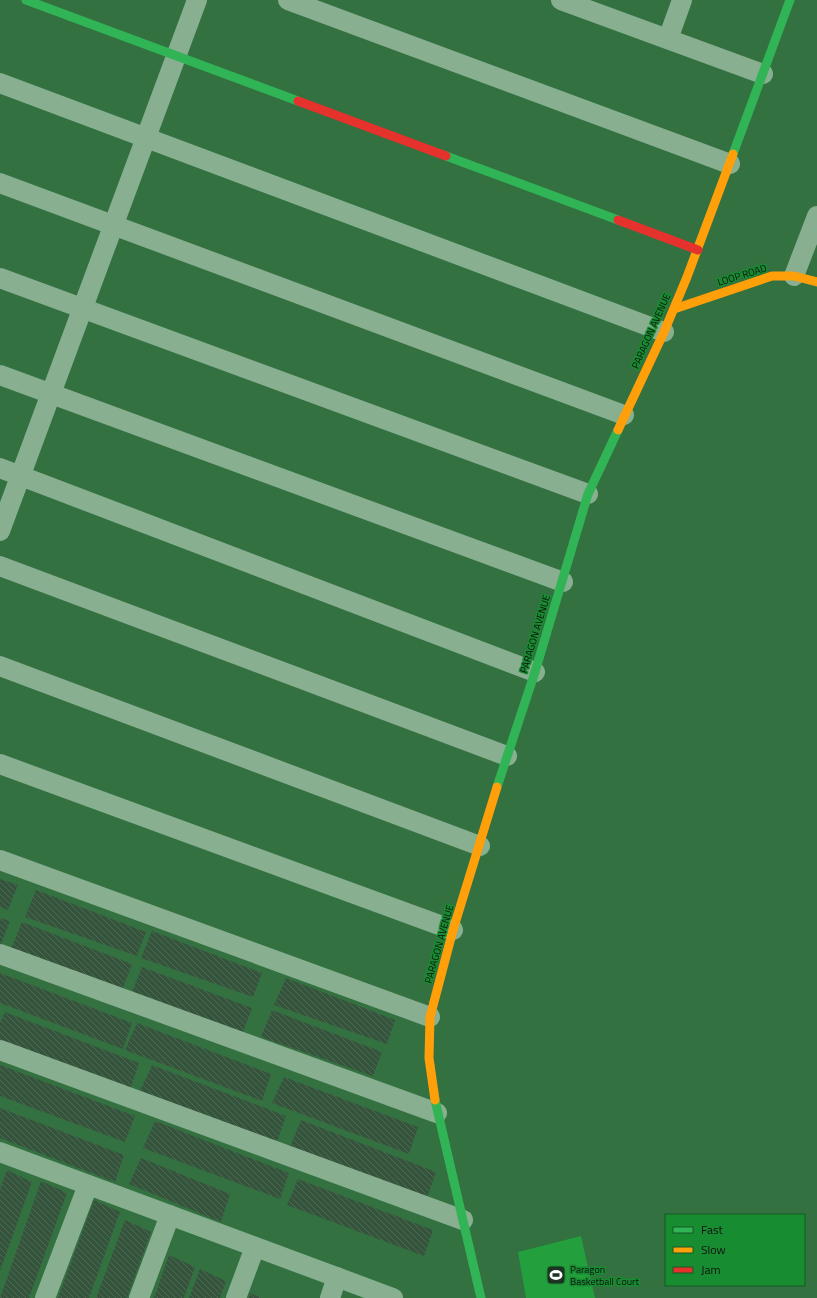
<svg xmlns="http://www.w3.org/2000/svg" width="817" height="1298" viewBox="0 0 817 1298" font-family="'Titillium Web',sans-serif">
<defs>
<pattern id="building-back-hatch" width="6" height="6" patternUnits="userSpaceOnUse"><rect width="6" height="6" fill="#35543c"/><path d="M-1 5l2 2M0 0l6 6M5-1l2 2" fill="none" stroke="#4f6855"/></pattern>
</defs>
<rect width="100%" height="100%" fill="#337140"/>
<path fill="#239f3d" d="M581,1236L595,1298H526L518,1252Z"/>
<g fill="url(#building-back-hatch)">
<path d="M0,879L18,885L8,910L0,907Z"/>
<path d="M36,890L146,932L137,956L25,917Z"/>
<path d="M0,918L10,921L0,946Z"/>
<path d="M22,922L132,964L123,988L11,949Z"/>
<path d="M152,931L262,973L253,997L141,958Z"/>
<path d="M142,967L252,1008L243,1032L131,994Z"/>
<path d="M0,973L132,1023L123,1049L0,1003Z"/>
<path d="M286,978L395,1020L387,1044L274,1005Z"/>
<path d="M272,1010L382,1052L373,1076L261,1037Z"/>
<path d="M5,1012L139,1063L130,1090L0,1041V1023Z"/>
<path d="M137,1023L271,1074L262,1101L125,1050Z"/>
<path d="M0,1065L135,1116L125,1142L0,1096Z"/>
<path d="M152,1065L286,1116L277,1142L140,1091Z"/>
<path d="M284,1077L418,1127L409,1154L272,1103Z"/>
<path d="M0,1108L124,1155L115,1182L0,1138Z"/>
<path d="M301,1120L436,1172L427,1198L290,1147Z"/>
<path d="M155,1121L289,1173L280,1199L143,1148Z"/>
<path d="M141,1158L230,1194L221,1222L129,1184Z"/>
<path d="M7,1170L32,1182L0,1271V1189Z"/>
<path d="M298,1179L433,1230L424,1256L287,1205Z"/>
<path d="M41,1181L67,1193L29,1298H0Z"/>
<path d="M94,1200L120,1212L89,1298H58Z"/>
<path d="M125,1220L151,1232L127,1298H96Z"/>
<path d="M169,1255L195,1267L184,1298H154Z"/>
<path d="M200,1269L226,1281L220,1298H189Z"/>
<path d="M250,1293L261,1298H249Z"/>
</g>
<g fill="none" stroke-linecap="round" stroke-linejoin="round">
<g stroke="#87af90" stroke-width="20">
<path d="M288,0L730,164"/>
<path d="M561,0L763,74"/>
<path d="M668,39L682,0"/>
<path d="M0,83L664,332"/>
<path d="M0,183L624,415"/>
<path d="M794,276L817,216"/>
<path d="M0,278L588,494"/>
<path d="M0,375L563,582"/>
<path d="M0,468L535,672"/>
<path d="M0,531L197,0"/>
<path d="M0,566L507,756"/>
<path d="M0,666L480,846"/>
<path d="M0,764L453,930"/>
<path d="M0,860L430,1017"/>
<path d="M0,954L437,1113"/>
<path d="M0,1050L463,1220"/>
<path d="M0,1152L393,1298"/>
<path d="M45,1298L88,1185"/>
<path d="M139,1298L170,1215"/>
<path d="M236,1298L255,1247"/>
<path d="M330,1298L337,1277"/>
</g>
<g stroke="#30b455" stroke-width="9">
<path d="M26,0L298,101"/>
<path d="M733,154L790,0"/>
<path d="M446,156L618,220"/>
<path d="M497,787L535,672L588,494L618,430"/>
<path d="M435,1100L481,1298"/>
</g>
<g stroke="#ff9f0a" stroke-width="9">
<path d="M674,309L772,276H794L817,282"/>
<path d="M618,430L664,332L687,277L733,154"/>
<path d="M435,1100L429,1058L430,1017L453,930L497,787"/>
</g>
<g stroke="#e5322d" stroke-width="9">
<path d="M298,101L446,156"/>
<path d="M618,220L698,250"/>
</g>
</g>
<defs>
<symbol id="stadium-square" viewBox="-11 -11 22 22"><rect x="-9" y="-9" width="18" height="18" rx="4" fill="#1d3321" stroke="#188c31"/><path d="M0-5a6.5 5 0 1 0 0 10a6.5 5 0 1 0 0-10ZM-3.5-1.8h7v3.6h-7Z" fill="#fff"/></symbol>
</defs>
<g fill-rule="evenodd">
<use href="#stadium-square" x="545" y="1264" width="22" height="22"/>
</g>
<g text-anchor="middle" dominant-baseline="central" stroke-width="3" stroke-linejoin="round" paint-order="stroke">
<g font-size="10" fill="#111" stroke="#188c31">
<text transform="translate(742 275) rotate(-17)">LOOP ROAD</text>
<text transform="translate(651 331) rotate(-66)">PARAGON AVENUE</text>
<text transform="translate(535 634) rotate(-73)">PARAGON AVENUE</text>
<text transform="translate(439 944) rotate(-74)">PARAGON AVENUE</text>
</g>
<g font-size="10" fill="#111" stroke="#188c31" text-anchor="start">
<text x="570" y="1269">Paragon<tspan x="570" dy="12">Basketball Court</tspan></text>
</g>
</g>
<rect x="665" y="1214" width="140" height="72" fill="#188c31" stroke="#155b24"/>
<rect x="673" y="1227" width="20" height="6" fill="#30b455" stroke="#155b24"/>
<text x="701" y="1234" font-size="12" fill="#111111">Fast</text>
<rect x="673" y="1247" width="20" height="6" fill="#ff9f0a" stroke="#155b24"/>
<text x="701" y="1254" font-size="12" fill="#111111">Slow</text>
<rect x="673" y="1267" width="20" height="6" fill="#e5322d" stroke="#155b24"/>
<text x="701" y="1274" font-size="12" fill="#111111">Jam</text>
</svg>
